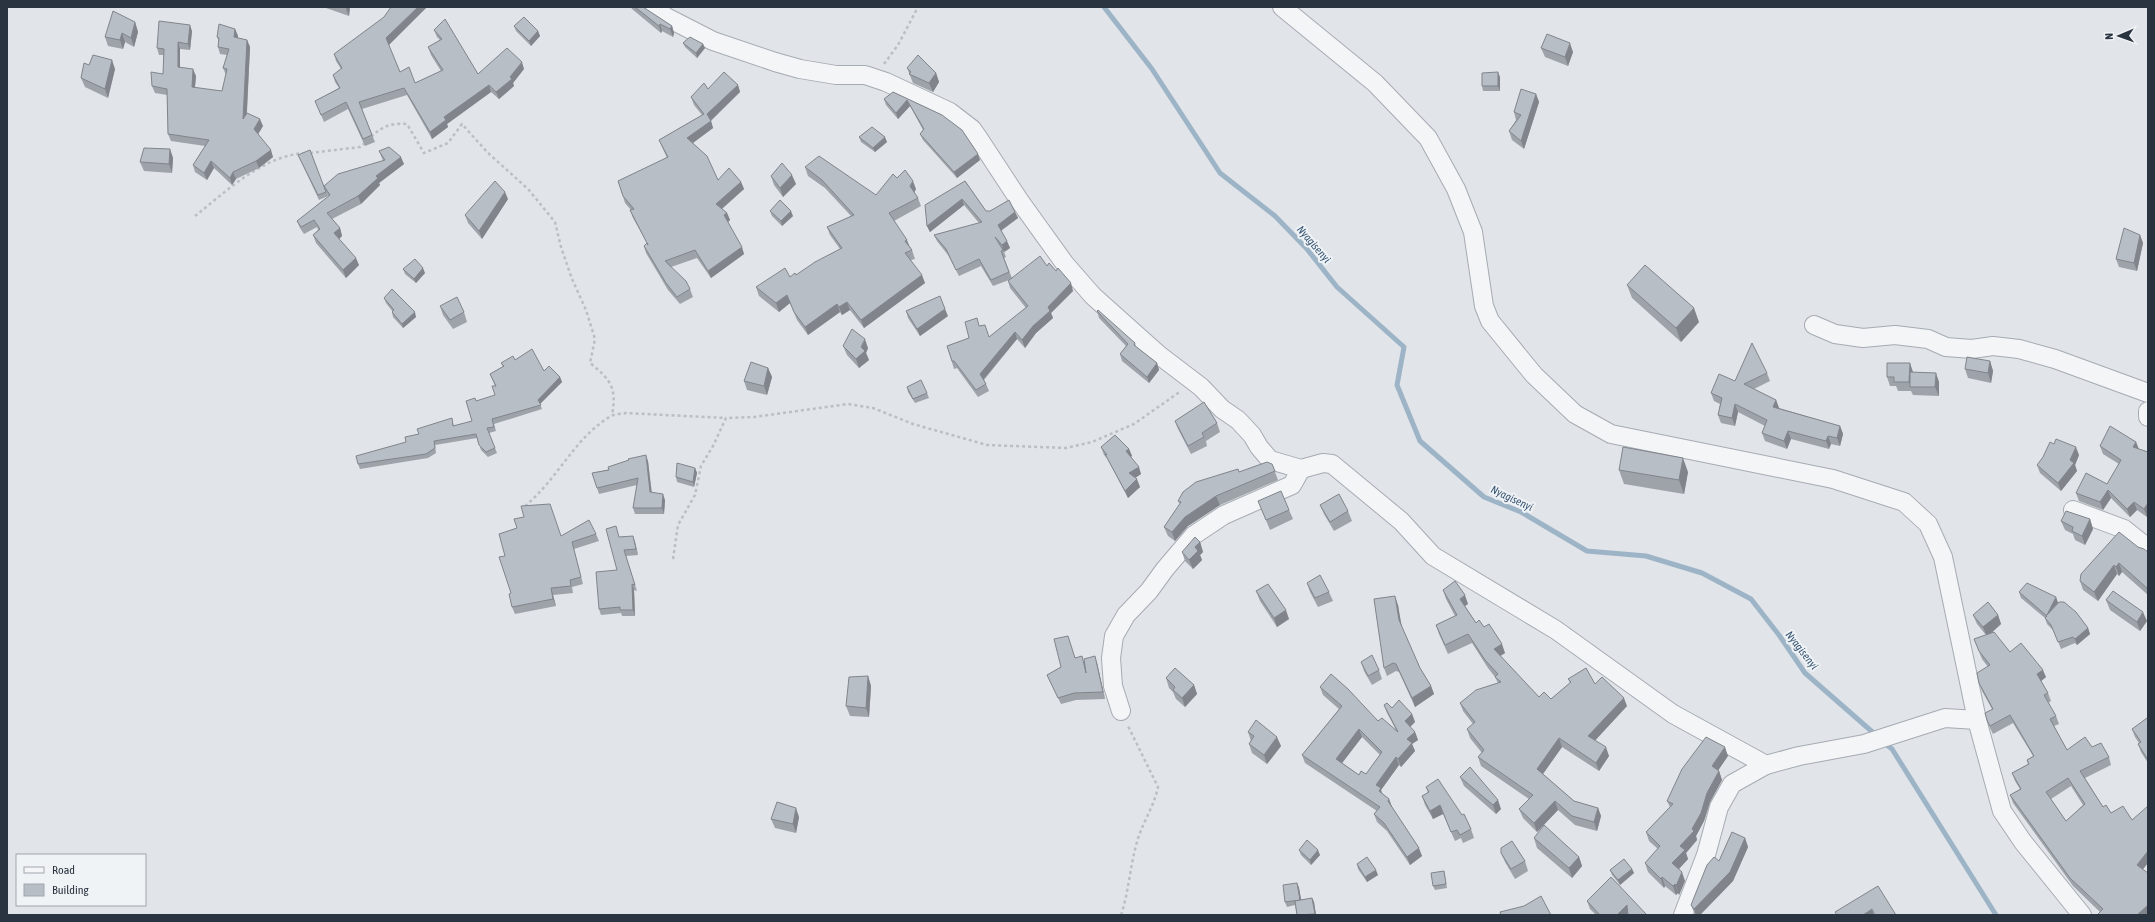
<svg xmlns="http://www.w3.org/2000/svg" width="2155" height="922" viewBox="0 0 2155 922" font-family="'Asap Condensed',sans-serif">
<rect width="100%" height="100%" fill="#e1e4e9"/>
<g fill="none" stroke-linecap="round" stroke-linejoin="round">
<g stroke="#9db4c7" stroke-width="5">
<path d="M1104,7L1152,69L1220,173L1275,216L1307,249L1337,287L1404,347L1397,385L1420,441L1484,497L1521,512L1587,551L1646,556L1702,573L1751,599L1779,635L1805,673L1877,736"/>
<path d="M1883,742L1892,749L1996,915"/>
</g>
<defs>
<g id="street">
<path d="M653,7L666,17L713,41L775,62L800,69L836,75H865L886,82L950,112L972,129L979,139L1019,200L1065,264L1093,296L1159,355L1201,387L1222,409L1238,420L1252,435L1259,447L1270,460L1301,469L1323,463L1332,464L1401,521L1433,556L1556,630L1673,714L1766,765"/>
<path d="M1282,7L1375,83L1428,138L1456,189L1473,232L1484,306L1490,321L1534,375L1575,414L1611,434L1833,479L1904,502L1928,524L1943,557L1977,720L2002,811L2023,842L2082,915"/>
<path d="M1814,325L1835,334L1863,338L1895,335L1928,339L1946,347L1972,349L1993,346L2019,349L2055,359L2148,393"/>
<path d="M2148,411V417"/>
<path d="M2073,510L2124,529L2148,548"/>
<path d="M1121,711L1113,686L1111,658L1114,636L1126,615L1149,591L1165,569L1194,535L1224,515L1292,485L1301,469"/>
<path d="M1683,915L1706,855L1719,807L1732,784L1766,765L1799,756L1864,744L1945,718L1977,720"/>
</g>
</defs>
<use href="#street" stroke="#a6abb3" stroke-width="20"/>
<g stroke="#bbbfc4" stroke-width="2.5" stroke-dasharray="3 3" stroke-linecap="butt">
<path d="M884,64L898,45L918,7"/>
<path d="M371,137C383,126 390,123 407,124L424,153L448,143L462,124L487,152L528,189L555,222L561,247L572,279L586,310L595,339L590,363C611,380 617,388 612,415"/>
<path d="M310,153L360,147L366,142"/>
<path d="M195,216C227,191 262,156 305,153"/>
<path d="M525,506C557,480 575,437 611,416C615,414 621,414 626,413L726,418"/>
<path d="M673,559L678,525L695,495L701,466L713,446L726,418L754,417L848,404L873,408L913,424L987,445L1066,448L1092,442L1134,424L1181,391"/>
<path d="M1121,915C1129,891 1130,866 1137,842C1142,823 1154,807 1158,787L1128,726"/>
</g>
<use href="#street" stroke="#f3f5f7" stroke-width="18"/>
</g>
<g fill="#9ea3aa" fill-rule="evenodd">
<path d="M326,7H350L349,16L326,8Z"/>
<path d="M427,7L388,45L400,72L415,83L441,71L431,55L428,47L440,40L437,37L434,30L478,74L524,69L513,83L514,86L499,99L491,92L447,124L448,127L432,139L407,95L362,109L375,142L365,146L348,109L324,122L315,101L339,88L335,82L333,75L341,69L336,61L334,54Z"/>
<path d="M631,7H643L644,8L672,26L674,33L673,37L662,31L661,33L632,9Z"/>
<path d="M135,22L138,32L134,47L125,42L123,49L108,46L105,37Z"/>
<path d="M514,26L538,31L540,36L531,46L516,31Z"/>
<path d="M235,29L238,36V38L247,40L250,47L247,113L263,126L258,134L273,157L259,168L236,179L232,185L214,168L207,180L195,172L193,165L205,146L171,141L168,134L167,95L155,93L152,86L163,74L164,55H159L157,48L192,31L190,50L180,49V67L196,76L195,88L222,91L226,75L223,68L227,55L220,54L218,47L219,42L217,37Z"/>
<path d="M683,43L703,44L705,48L697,58L685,47Z"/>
<path d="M1541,48L1573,52L1568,66L1545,57Z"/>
<path d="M89,65L115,69L108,98L85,87L81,78Z"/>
<path d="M907,68L936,73L939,82L933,92L913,83Z"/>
<path d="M1500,77V91H1483L1482,86Z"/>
<path d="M738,85L740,92L711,121L713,128L693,143L718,180L741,182L744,189L722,209L727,213L730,220L728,222L744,254L711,278L697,258L671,267L690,289L693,297L680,304L668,290L646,253L644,246L647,243L633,218L630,210H631L625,203L618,181L667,158L662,147L659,140L702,115L694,105L691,97Z"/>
<path d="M893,92L942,115L980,160L957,178L923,140L920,134L923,130L910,106L898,119L886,105L884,99Z"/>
<path d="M1536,94L1539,102L1524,149L1512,140L1509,131L1516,120L1514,112Z"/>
<path d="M859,137L887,142L875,152L861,142Z"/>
<path d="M170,149L173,158L172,173L144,171L140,162Z"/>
<path d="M379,151L404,164L379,183L380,185L361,204L332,219L340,228L342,236L339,239L359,265L346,278L316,243L313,235L318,230L317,227L304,234L300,228L297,221L329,197L326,193L328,196L319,200L298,155L324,186L383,161Z"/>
<path d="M805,167L876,195L897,178L916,189L914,192L918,198L921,206L894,221L912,250L915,259L911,260L925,283L864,328L850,310L842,315L840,312L808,335L797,320L790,303L779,312L759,296L756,287L796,275L840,249L830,235L827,227L851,216L825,188L808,176Z"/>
<path d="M771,176L796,184L783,197L774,185Z"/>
<path d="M965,181L986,211L1015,212L1018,218L1001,231L1010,248L1004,252L1003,249L1006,257L1004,258L1012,278L1047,266L1073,291L1051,313L1053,318L1036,333L1025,348L1017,339L984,380L986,384L989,391L978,397L957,368L954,369L947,346L969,338L980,325L989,337L1026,308L1010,288L1008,281L1009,280L993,286L981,266L959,276L948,255L937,241L934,235L979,223L964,205L930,232L927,226Z"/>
<path d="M508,199L482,239L468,223L465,215Z"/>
<path d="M770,211L793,216L782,226L772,216Z"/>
<path d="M2140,235L2143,243L2137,271L2119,267L2116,259Z"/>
<path d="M403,269L425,273L416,283L405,274Z"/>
<path d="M1627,285L1699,322L1681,342L1632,298Z"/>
<path d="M384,298L416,317L403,328L393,317L392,312H393L386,303Z"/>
<path d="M440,306L464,312L467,322L453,329L443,315Z"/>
<path d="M906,311L948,316L920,336L908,318Z"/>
<path d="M1097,311L1135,343L1136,347L1157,363L1159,370L1149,383L1122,361L1120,354L1126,346L1099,318Z"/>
<path d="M843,346L868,348L866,353L869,360L859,368L847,355Z"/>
<path d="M515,360L560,377L562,382L540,404L542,409L494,424L496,431L489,433L497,453L488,457L481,450L477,438L435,445L436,453L428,458L360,469L358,464L406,442L419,434L453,423L454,426L472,421L495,395V386L490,374L503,367L501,363Z"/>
<path d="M1990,361L1993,371L1991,383L1968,378L1965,369Z"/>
<path d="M768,368L772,377L767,395L747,390L744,381Z"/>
<path d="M1913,372L1939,382V396L1913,395L1911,391H1898L1896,386H1890L1887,377Z"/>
<path d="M1767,373L1770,381L1754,389L1776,400L1779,408L1840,426L1843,434L1840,446L1831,444L1829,449L1791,439L1787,449L1765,441L1762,433L1765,426L1738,412L1735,426L1721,423L1718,415L1720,404L1714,401L1711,393L1735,381Z"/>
<path d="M907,387L927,393L929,398L915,403L908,392Z"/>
<path d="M1175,421L1217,423L1220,432L1206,441L1207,446L1191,454L1178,429Z"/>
<path d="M2136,442L2139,449L2147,517L2137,510L2130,517L2111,498L2103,510L2079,501L2076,493L2107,484L2119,464L2103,454L2100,446Z"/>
<path d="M1101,447L1129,449L1132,456L1131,457L1141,474L1135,478L1140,487L1128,498L1107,458L1104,455Z"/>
<path d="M2079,455L2075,465L2077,471L2061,491L2040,473L2037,465Z"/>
<path d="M648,461L652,493L665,500L664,514H635L633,508L637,485L599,494L592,473Z"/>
<path d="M1272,464L1278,480L1220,505L1188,526L1175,541L1168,536L1164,527L1180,504L1178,501L1239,472Z"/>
<path d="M695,468L697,473L694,487L677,482L676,477Z"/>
<path d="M1619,470L1688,472L1684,494L1624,484Z"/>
<path d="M1258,501L1289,510L1293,519L1270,530Z"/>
<path d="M1320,505L1348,511L1352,521L1334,531L1324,514Z"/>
<path d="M2090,519L2093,529L2085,545L2075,540L2073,534L2065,530L2061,521Z"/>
<path d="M596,534L599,541L574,549L583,584L572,587L573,593L553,595L556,606L515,614L512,607L511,593L561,536Z"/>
<path d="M620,537L635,542L638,555L626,556L637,591L634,590L635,616H622L621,613L601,615L599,609L617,570Z"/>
<path d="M1200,542L1203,552L1200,555L1202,560L1193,569L1185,561L1182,552Z"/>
<path d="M2138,547L2148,552V595L2122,572L2119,576L2117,574L2098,601L2083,590L2080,581Z"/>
<path d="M1307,583L1329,592L1333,601L1318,607L1310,592Z"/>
<path d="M1443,590L1468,604L1465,606L1476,623L1484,627L1505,653L1500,656L1539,697L1551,699L1570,683L1568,679L1595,684L1627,706L1595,740L1609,756L1599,771L1562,747L1543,774L1574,801L1598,808L1601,816L1597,831L1575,825L1558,810L1537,832L1523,818L1519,809L1529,799L1481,766L1478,757L1482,753L1470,738L1467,729L1473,724L1463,711L1460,703L1498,683L1495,677L1488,668L1472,643L1448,654L1439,634L1436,625L1455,616L1446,599Z"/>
<path d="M1256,591L1289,619L1277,627L1260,601Z"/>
<path d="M2019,592L2056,597L2058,603L2088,628L2090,634L2077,645L2075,643L2061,649L2054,631L2047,624L2045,618L2021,598Z"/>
<path d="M2106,600L2147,621L2140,631L2110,610Z"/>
<path d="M1398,605L1401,626L1420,668L1431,686L1434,694L1415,707L1399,672L1396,671L1387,676L1384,668Z"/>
<path d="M1973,615H1998L2001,624L1991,633L2010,652L2046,677L2041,681L2048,693L2051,701L2048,703L2056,716L2059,724L2054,726L2067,750L2092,747L2109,757L2111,765L2085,778L2103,807L2111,813L2148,862L2100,912L2073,886L2013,803L2010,795L2020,789L2015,781L2012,773L2028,764L2027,760L2033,756L2013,723L1993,734L1990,728L1987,720L1992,709L1982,691L1979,683L1988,667L1982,659L1974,639L1986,635L1977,624ZM2071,786L2083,805L2066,821L2051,799Z"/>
<path d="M1075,658L1085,664L1097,663L1105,699L1076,700L1061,704L1047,675L1061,667Z"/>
<path d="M1361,662L1379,670L1382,679L1372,685L1364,671Z"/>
<path d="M868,676L871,686L869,717L850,716L846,706Z"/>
<path d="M1166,678L1194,685L1197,694L1185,707L1176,699L1173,692L1169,688Z"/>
<path d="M1320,687L1378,721L1396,730L1387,713L1384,705L1412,714L1415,722L1410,727L1415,732L1418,740L1412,744L1415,751L1401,767L1399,765L1381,790L1382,794L1389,799L1392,807L1422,856L1410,865L1387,831L1377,822L1374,814L1377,811L1305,763L1302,755L1339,709L1323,695ZM1362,737L1380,755L1366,774L1359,775L1342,763Z"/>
<path d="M2148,719V763L2141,752L2138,744L2139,743L2135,737L2132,729Z"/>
<path d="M1248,732L1281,746L1267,764L1252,753L1249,744L1251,741Z"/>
<path d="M1728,756L1718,770L1719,771L1722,780L1710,802L1704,821L1696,836L1697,840L1686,853L1688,859L1679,869L1685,881L1679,895L1678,893L1676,895L1665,886L1664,888L1648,872L1645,863L1658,849L1649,841L1646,832L1670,807L1667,801Z"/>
<path d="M1460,777L1501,809L1496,814L1464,786Z"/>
<path d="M1426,787L1471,829L1474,838L1463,843L1461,838L1455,841L1443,814L1433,819L1425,805L1422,796L1428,793Z"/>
<path d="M799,817L796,833L775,828L771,819Z"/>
<path d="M1534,838L1579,857L1582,866L1572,878L1537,848Z"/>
<path d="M1745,838L1748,847L1733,881L1700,915H1695L1691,905L1719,861Z"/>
<path d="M1299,850L1320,855L1311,865L1301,855Z"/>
<path d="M1501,853L1525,861L1528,871L1515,879L1505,862Z"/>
<path d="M1357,864L1378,875L1367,882L1358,869Z"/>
<path d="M1632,869L1634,873L1620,885L1612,875L1610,870Z"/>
<path d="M1444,871L1445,876L1447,888L1435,890L1433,886Z"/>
<path d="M1297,883L1299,888L1301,900L1312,898L1314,902L1316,915H1297L1295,905L1287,907L1285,902Z"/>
<path d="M1587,901L1647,915H1596L1590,909Z"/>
</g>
<g fill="#81858b">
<path d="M347,7H350L349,16L346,9Z"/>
<path d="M418,7H427L388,46L386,38Z"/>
<path d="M135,22L138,32L134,47L131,38Z"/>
<path d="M660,24L662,31L661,33L659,26Z"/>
<path d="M190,25L192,31L190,50L188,44Z"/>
<path d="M672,26L674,33L673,37L670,29Z"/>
<path d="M235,29L238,36L237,44L234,37Z"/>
<path d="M538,31L540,36L531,46L529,41Z"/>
<path d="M122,33L125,42L123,49L120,40Z"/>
<path d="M247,40L250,47L246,126L243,119Z"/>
<path d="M178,42L180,49V74L178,67Z"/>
<path d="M1570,43L1573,52L1568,66L1565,57Z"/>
<path d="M703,44L705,48L697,58L696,53Z"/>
<path d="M112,60L115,69L108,98L105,89Z"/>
<path d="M522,62L524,69L513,83L514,86L499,99L496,92L510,77Z"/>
<path d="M193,69L196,76L194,94L192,87Z"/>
<path d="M1498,72L1500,77V91L1498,86Z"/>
<path d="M936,73L939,82L933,92L929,83Z"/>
<path d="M489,85L491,92L447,124L448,127L432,139L430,132L444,117Z"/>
<path d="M738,85L740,92L710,121H711L713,128L690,145L687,138L707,114Z"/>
<path d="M1536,94L1539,102L1524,149L1521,141Z"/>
<path d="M907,100L910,106L898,119L896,113Z"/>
<path d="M260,119L263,126L257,136L254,129Z"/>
<path d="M885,137L887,142L875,152L873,148Z"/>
<path d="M170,149L173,158L172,173L169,164Z"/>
<path d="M271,150L273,157L259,168L256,161Z"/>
<path d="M978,154L980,160L957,178L954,172Z"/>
<path d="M401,157L404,164L379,183L380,185L361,204L358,196L376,176Z"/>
<path d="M211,161L214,168L207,180L204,173Z"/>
<path d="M233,172L236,179L232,185L230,178Z"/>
<path d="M792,175L796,184L783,197L780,188Z"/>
<path d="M913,181L916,189L913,195L910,186Z"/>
<path d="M741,182L744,189L719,211L716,204Z"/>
<path d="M505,192L508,199L482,239L479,231Z"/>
<path d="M962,199L964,205L930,232L927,226Z"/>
<path d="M791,211L793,216L782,226L781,221Z"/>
<path d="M1015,212L1018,218L1000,231L998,225Z"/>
<path d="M727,213L730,220L727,223L724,215Z"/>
<path d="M340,228L342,236L337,241L334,233Z"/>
<path d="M2140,235L2143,243L2137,271L2134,263Z"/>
<path d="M907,240L910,248L905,241Z"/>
<path d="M1007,241L1010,248L1004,252L1002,245Z"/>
<path d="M742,247L744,254L711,278L708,271Z"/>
<path d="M356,258L359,265L346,278L343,270Z"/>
<path d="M423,268L425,273L416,283L414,279Z"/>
<path d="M922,275L925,283L864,328L861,320Z"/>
<path d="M1071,283L1073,291L1051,313L1053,318L1036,333L1025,348L1022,340L1048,307Z"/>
<path d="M787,295L790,303L779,312L776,303Z"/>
<path d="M847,302L850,310L842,315L839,307Z"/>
<path d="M837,304L840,312L808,335L805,327Z"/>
<path d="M1694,308L1699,322L1681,342L1676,328Z"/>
<path d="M945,309L948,316L920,336L917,329Z"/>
<path d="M415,312L416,317L403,328L402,324Z"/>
<path d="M1015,332L1017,339L982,381L980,374Z"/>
<path d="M865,339L868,348L866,353L869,360L859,368L856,359Z"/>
<path d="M1990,361L1993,371L1991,383L1988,373Z"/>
<path d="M1157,363L1159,370L1149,383L1147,377Z"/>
<path d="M1910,363L1913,372L1911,387L1909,382Z"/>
<path d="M768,368L772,377L767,395L764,386Z"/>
<path d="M1936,373L1939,382V396L1935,387Z"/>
<path d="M560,377L562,382L540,404L538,400Z"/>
<path d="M1776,400L1779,408L1776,415L1773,407Z"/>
<path d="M1735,404L1738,412L1735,426L1732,418Z"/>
<path d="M1840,426L1843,434L1840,446L1837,438Z"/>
<path d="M1788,431L1791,439L1787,449L1784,441Z"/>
<path d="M1828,436L1831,444L1829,449L1826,441Z"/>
<path d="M2136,442L2139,450L2133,447Z"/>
<path d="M2076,447L2079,455L2075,465L2077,471L2061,491L2058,483L2070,460Z"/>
<path d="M1129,449L1132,456L1129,458L1126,451Z"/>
<path d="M646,455L648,461L652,498L650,492Z"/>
<path d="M1683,458L1688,472L1684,494L1679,480Z"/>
<path d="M1139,467L1141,474L1132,480L1129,473Z"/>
<path d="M695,468L697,473L694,487L693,482Z"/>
<path d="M1137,479L1140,487L1128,498L1125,491Z"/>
<path d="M2108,490L2111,498L2103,510L2100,502Z"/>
<path d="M663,494L665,500L664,514L662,508Z"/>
<path d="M1216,496L1220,505L1188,526L1175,541L1172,532L1185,517Z"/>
<path d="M2134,502L2137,510L2130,517L2127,509Z"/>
<path d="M2148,503V516L2147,517L2144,509Z"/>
<path d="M2090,519L2093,529L2085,545L2082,536Z"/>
<path d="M633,536L635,542L638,555L636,549Z"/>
<path d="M1200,542L1203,552L1200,555L1202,560L1193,569L1189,560L1195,547Z"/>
<path d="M2119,563L2122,572L2119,576L2116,567Z"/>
<path d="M2114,565L2117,574L2098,601L2094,592Z"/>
<path d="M632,584L634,590L635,616L633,610Z"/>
<path d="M551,588L553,595L556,606L553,599Z"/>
<path d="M1465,595L1468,604L1463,607L1460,599Z"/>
<path d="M1395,596L1398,605L1402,628L1399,620Z"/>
<path d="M2056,597L2058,603L2047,615Z"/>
<path d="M1286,610L1289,619L1277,627L1274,618Z"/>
<path d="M2143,612L2147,621L2140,631L2137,622Z"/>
<path d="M1998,615L2001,624L1987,637L1983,627Z"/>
<path d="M2088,628L2090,634L2077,645L2075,639Z"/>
<path d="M1502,644L1505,653L1497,658L1494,649Z"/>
<path d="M1095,656L1097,663L1105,699L1103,692Z"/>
<path d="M2043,670L2046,677L2040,682L2037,674Z"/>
<path d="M868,676L871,686L869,717L866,708Z"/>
<path d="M1194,685L1197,694L1185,707L1182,698Z"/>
<path d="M1431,686L1434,694L1415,707L1412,698Z"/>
<path d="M1624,698L1627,706L1591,745L1588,736Z"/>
<path d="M1412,714L1415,722L1408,729L1405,721Z"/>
<path d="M1359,729L1362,737L1339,767L1336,759Z"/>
<path d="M1415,732L1418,740L1412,744L1415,751L1401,767L1398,759L1407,739Z"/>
<path d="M1277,737L1281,746L1267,764L1264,755Z"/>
<path d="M1559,738L1562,747L1540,778L1537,769Z"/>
<path d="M1606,747L1609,756L1599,771L1596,763Z"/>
<path d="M1725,747L1728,756L1715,775L1712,766Z"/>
<path d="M1396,757L1399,765L1381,790L1383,796L1382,799L1376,785Z"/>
<path d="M1719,771L1722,780L1710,802L1704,821L1696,836L1697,840L1686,853L1688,859L1676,872L1672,863L1680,846L1707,793Z"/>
<path d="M1389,799L1392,807L1390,809L1388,801Z"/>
<path d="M1498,800L1501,809L1496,814L1493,805Z"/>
<path d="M1555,801L1558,810L1537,832L1534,823Z"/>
<path d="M1440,805L1443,814L1433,819L1430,811Z"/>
<path d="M796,808L799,817L796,833L793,824Z"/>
<path d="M1598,808L1601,816L1597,831L1594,822Z"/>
<path d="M1745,838L1748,847L1733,881L1700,915H1696L1694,909Z"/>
<path d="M1419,848L1422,856L1410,865L1407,857Z"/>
<path d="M1318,850L1320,855L1311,865L1310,860Z"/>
<path d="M2148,851V863L2140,873L2137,865Z"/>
<path d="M1579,857L1582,866L1572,878L1569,868Z"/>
<path d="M1632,869L1634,873L1620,885L1618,880Z"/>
<path d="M1376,870L1378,875L1367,882L1365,877Z"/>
<path d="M1682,872L1685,881L1679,895L1676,886Z"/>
<path d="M1662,877L1665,886L1664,888L1661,879Z"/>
<path d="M1297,883L1299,888L1302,904L1300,900Z"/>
<path d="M1675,884L1678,893L1676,895L1673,886Z"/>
<path d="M1312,898L1314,902L1316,915H1315Z"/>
<path d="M1627,905L1628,915H1617Z"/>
<path d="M2148,905V915H2137Z"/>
<path d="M1872,909L1874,915H1863Z"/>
</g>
<g fill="#b8bec6" stroke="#81858b" fill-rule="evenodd">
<path d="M391,7H418L386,38L400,72L409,67L415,83L443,70L428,47L442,39L434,30L445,19L478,74L507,48L522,62L510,77L512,79L496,92L489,85L444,117L446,120L430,132L404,88L359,102L372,135L363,139L346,102L321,115L315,101L340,88L333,75L342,68L334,54L384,17Z"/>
<path d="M635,7H643L672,26L670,29L660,24L659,26Z"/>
<path d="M113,11L135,22L131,38L122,33L120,40L105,37Z"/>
<path d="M524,17L538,31L529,41L514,26Z"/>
<path d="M159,21L190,25L188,44L178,42V67L193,69L192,87L222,91L227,69L223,68L229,49L218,47L219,38L217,37L219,24L235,29L234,37L247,40L243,119L247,113L260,119L254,129L271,150L256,161L233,172L230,178L211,161L204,173L193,165L209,140L168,134L167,89L152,86L151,72L163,74L164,49L157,48Z"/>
<path d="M1547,34L1570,43L1565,57L1541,48Z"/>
<path d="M690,37L703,44L696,53L683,43Z"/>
<path d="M93,55L112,60L105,89L81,78L84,63L89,65Z"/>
<path d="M918,55L936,73L929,83L909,74L911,72L907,68Z"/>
<path d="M724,72L738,85L707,114L711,121L687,138L707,156L718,180L729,168L741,182L716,204L727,213L724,215L742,247L708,271L695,250L665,261L686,281L690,289L677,297L666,283L644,246L647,243L648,245L630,210L634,209L623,196L618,181L668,157L659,140L704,114L691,97L704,83L708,89Z"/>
<path d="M1498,72V86H1482V73Z"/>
<path d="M1521,89L1536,94L1521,141L1509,131L1521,115L1514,112Z"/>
<path d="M893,92L942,115L962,130L978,154L954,172L920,134L924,129L907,100L896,113L884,99Z"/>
<path d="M872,127L885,137L873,148L859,137Z"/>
<path d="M389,147L401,157L376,176L378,178L358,196L327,213L340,228L334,233L356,258L343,270L313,235L320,229L314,220L301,227L297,221L330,195L324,186L338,174L385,160L379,151Z"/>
<path d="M144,148L170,149L169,164L140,162Z"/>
<path d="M310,150L326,192L318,195L298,155Z"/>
<path d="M819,156L876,195L893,174L897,178L905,170L913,181L910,186L918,198L889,213L907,240L905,241L912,250L905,253L922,275L861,320L847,302L839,307L837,304L805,327L794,312L787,295L776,303L756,287L785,268L790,277L795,273L796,275L815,262L842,248L827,227L854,215L822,180L805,167Z"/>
<path d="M782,163L792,175L780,188L771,176Z"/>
<path d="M495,181L505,192L479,231L465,215Z"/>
<path d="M965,181L986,211H990L1009,200L1015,212L998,225L1007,241L1002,245L995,237L1003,250L1001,251L1009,272L991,280L979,259L956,270L946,249L934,235L982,222L962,199L927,226L925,205Z"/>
<path d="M780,200L791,211L781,221L770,211Z"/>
<path d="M2124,228L2140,235L2134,263L2116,259Z"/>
<path d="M1040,256L1047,266L1049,263L1056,271L1058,268L1071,283L1048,307L1050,311L1033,326L1022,340L1015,332L980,374L986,384L976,390L954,361H952L947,346L969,338L965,322L977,318L979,326L985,325L989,337L1028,306L1008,281Z"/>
<path d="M415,259L423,268L414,279L403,269Z"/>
<path d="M1645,265L1694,308L1676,328L1627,285Z"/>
<path d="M392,289L415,312L402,324L392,312L394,310L384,298Z"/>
<path d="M940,296L945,309L917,329L906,311Z"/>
<path d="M457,297L464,312L450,320L440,306Z"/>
<path d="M1098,310L1135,343L1134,345L1157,363L1147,377L1120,354L1128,344L1097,311Z"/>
<path d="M852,329L865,339L861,347L865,351L856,359L843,346Z"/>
<path d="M1752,343L1767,373L1744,384L1776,400L1773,407L1840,426L1837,438L1828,436L1826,441L1788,431L1784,441L1762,433L1767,420L1735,404L1732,418L1718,415L1722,398L1711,393L1719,374L1735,381Z"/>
<path d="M532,349L544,371L549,366L560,377L538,400L541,405L492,419L494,427L487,428L495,448L486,452L479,445L476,434L434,441L435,448L426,454L358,464L356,456L406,442L405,437L419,434L417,429L452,418L453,426L472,421L466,401L475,398L476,401L495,395L492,386H496L490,374L504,366L501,363L513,356L515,360Z"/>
<path d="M1967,357L1990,361L1988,373L1965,369Z"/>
<path d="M751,362L768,368L764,386L744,381Z"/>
<path d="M1887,363H1910L1909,382H1894V377H1887Z"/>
<path d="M1910,372L1936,373L1935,387H1910Z"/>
<path d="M921,380L927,393L913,399L907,387Z"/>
<path d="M1204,402L1217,423L1202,433L1204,437L1188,446L1175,421Z"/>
<path d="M2110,426L2136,442L2133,447L2148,452V503L2144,509L2134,502L2127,509L2108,490L2100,502L2076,493L2086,473L2107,484L2121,460L2100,446Z"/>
<path d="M1115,435L1129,449L1126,451L1139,467L1129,473L1137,479L1125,491L1105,454L1107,455L1101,447Z"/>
<path d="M2056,439L2076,447L2070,460L2074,463L2058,483L2037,465L2043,457L2050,442L2054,444Z"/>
<path d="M1623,447L1683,458L1679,480L1619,470Z"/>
<path d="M646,455L650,492L663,494L662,508H633L638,478L597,488L592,473L609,470L608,467L629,460L628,459Z"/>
<path d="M1267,462L1272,464L1275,471L1216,496L1185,517L1172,532L1164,527L1181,502L1178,501L1183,492L1196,482L1238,469L1239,472Z"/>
<path d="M677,463L695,468L693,482L676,477Z"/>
<path d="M1281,491L1289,510L1266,520L1258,501Z"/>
<path d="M1339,494L1348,511L1330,522L1320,505Z"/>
<path d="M550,504L561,536L589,520L596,534L572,542L581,577L570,580L571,586L551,588L553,599L512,607L509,594L511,593L499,557L505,556L499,534L517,528L514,519L524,517L521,506Z"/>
<path d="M2066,511L2090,519L2082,536L2072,531L2073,527L2061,521Z"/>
<path d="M616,526L619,537L633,536L636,549L624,550L635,585L632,584L633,610H620V607L599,609L596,572L617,570L606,529Z"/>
<path d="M2119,532L2138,547L2144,549L2148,552V589L2119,563L2116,567L2114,565L2094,592L2080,581L2081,574Z"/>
<path d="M1195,537L1200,542L1195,547L1198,551L1189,560L1182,552Z"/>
<path d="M1320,575L1329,592L1315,598L1307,583Z"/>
<path d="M1455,581L1465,595L1460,599L1476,623L1479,620L1484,627L1489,624L1502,644L1494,649L1539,697L1544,692L1551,699L1571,682L1568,679L1586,668L1595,684L1602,677L1624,698L1588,736L1606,747L1596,763L1559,738L1537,769L1574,801L1598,808L1594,822L1572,816L1555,801L1534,823L1519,809L1533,795L1478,757L1484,750L1467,729L1475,722L1460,703L1476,690L1501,682L1495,677L1498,674L1485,660L1468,634L1445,645L1436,625L1457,615L1443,590Z"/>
<path d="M2027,583L2056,597L2047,615L2059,602H2064L2076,612L2088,628L2075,639L2073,637L2058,642L2051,625L2045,618L2047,616L2019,592Z"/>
<path d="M1268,584L1286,610L1274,618L1256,591Z"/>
<path d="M2113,591L2143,612L2137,622L2106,600Z"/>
<path d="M1395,596L1399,620L1420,668L1431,686L1412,698L1396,664L1393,663L1384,668L1374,599Z"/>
<path d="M1988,602L1998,615L1983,627L1973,615Z"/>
<path d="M1994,632L2010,652L2021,643L2043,670L2037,674L2048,693L2044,695L2056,716L2050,719L2067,750L2085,737L2092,747L2101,743L2109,757L2080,771L2103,807L2106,805L2111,813L2123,806L2132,820L2148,806V851L2137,865L2148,873V905L2137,915H2097L2103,909L2070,878L2010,795L2021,789L2012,773L2029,764L2027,760L2034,756L2010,715L1990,726L1987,720L1985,713L1993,709L1979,683L1977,673L1990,665L1979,651L1974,639ZM2068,778L2085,804L2066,821L2046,792Z"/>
<path d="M1068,636L1075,658L1082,656L1086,673L1084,659L1095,656L1103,692L1074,693L1058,698L1047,675L1061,667L1054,639Z"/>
<path d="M1372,655L1379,670L1368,676L1361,662Z"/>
<path d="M1175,668L1194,685L1182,698L1173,690L1175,687L1166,678Z"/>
<path d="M1331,674L1348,689L1378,721L1382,718L1398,732L1384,705L1387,703L1392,708L1399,700L1412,714L1405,721L1415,732L1407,739L1412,743L1398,759L1396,757L1376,785L1381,788L1379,791L1389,799L1388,801L1419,848L1407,857L1384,823L1374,814L1380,807L1302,755L1342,706L1320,687ZM1359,729L1382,752L1366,774L1361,771L1359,775L1336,759Z"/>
<path d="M868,676L866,708L846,706L849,677Z"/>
<path d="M2147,718L2148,719V760L2138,744L2141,742L2132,729Z"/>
<path d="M1256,720L1277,737L1264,755L1249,744L1254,736L1248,732Z"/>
<path d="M1706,737L1725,747L1712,766L1719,771L1707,793L1701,813L1692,829L1694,831L1680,846L1685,850L1672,863L1682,872L1676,886L1675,884L1673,886L1662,877L1661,879L1645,863L1660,846L1646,832L1673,804L1667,801L1682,769Z"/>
<path d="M1470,767L1498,800L1493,805L1460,777Z"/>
<path d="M1438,779L1462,815L1464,814L1471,829L1460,835L1457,830L1451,832L1440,805L1430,811L1422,796L1429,792L1426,787Z"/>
<path d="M777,802L796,808L793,824L771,819Z"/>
<path d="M1544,825L1579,857L1569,868L1534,838Z"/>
<path d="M1732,832L1745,838L1730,872L1694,909L1691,905L1707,865L1714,857L1719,861Z"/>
<path d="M1307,840L1318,850L1310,860L1299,850Z"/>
<path d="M1512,841L1525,861L1511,869L1501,853V848Z"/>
<path d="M1367,857L1376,870L1365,877L1357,864Z"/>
<path d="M1624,859L1632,869L1618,880L1610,870Z"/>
<path d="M1444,871L1446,884L1433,886L1431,873Z"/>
<path d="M1611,877L1647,915H1628L1627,905L1617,915H1600L1587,901Z"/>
<path d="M1297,883L1300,900L1285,902L1283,885Z"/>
<path d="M1878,886L1896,915H1875L1872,909L1863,915H1837L1835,912Z"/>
<path d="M1541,896L1551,915H1501L1500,912L1524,906Z"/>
<path d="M1312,898L1315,914L1297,915L1295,901Z"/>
</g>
<g text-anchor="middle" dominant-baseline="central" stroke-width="4" stroke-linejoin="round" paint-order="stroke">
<g font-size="11" font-style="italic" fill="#365472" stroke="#f0f3f6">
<text transform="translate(1314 244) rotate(49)">Nyagisenyi</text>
<text transform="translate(1512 498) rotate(25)">Nyagisenyi</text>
<text transform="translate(1802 650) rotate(52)">Nyagisenyi</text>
</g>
</g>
<rect width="2155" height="922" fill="none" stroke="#2a3340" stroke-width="16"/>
<rect x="16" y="854" width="130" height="52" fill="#f0f3f6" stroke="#a1a6ad"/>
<rect x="24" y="867" width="20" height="6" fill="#f3f5f7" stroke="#a1a6ad"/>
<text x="52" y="874" font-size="12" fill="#2a3340">Road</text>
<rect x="24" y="884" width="20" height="12" fill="#b8bec6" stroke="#a1a6ad"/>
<text x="52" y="894" font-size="12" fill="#2a3340">Building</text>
<g transform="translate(2119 36) rotate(268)" stroke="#f0f3f6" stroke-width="3" paint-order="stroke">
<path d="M0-3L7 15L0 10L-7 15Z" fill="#2a3340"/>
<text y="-6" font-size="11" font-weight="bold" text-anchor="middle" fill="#2a3340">N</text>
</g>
</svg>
